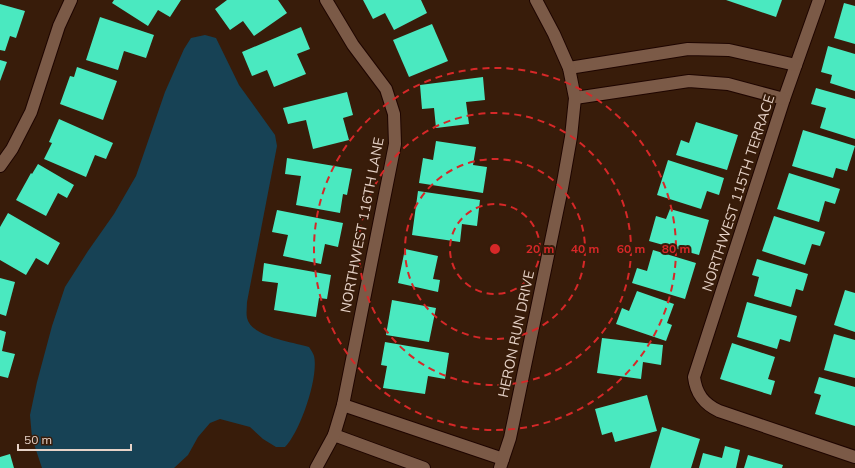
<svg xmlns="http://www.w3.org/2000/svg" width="855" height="468" viewBox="0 0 855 468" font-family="Mulish,sans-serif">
<rect width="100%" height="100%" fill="#381c0a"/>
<path fill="#174255" d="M205,35L216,38L239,85L275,135L277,146L247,302C247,307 246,313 247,318C251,337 293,342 309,347C311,350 313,353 314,356C319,377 300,432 285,447H276L263,439L250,427L220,419L210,423L198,437L188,455L174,468H42L32,438L30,415L37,382L52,326L65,287L88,251L114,214L136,176L165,92L184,49L191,38Z"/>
<g fill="#4ae9c0">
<path d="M114,0H181L170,17L158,10L148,26L112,3Z"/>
<path d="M227,0H278L287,13L254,36L243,21L230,30L215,9Z"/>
<path d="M363,0H421L427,13L394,30L385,13L373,19Z"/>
<path d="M726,0H782L776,17Z"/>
<path d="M844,3L855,6V44L834,38Z"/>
<path d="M0,4L25,11L16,38L10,36L5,51L0,50Z"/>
<path d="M100,17L154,35L146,58L124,51L118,70L86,60Z"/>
<path d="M432,24L448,61L409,77L393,40Z"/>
<path d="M301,27L310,49L297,54L306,74L274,87L267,70L252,76L242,52Z"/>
<path d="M828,46L855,54V91L830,83L832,75L821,72Z"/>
<path d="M0,60L7,62L0,81Z"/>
<path d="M77,67L117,81L103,120L60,104L70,76L74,77Z"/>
<path d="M483,77L485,100L466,102L469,124L436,128L434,108L422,109L420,85Z"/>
<path d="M816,88L855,99V139L820,128L826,108L811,104Z"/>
<path d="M347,92L353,115L343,118L349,140L313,149L306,120L288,124L283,108Z"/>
<path d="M59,119L113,143L106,159L95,155L86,177L44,159L52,143L49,142Z"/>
<path d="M696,122L738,135L727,170L676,155L681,140L689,143Z"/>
<path d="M803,130L855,146L847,171L836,168L833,178L792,166Z"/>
<path d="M436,141L476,147L473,165L487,167L483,193L419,183L423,158L433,160Z"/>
<path d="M287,158L352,169L347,195L343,194L340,213L296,205L301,176L285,174Z"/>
<path d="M668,160L724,178L719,195L707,191L701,209L657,195Z"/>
<path d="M38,164L74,185L67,198L58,193L46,216L16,200L31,173L32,174Z"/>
<path d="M789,173L840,189L835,204L825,201L819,222L777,209Z"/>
<path d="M418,191L480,200L477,226L462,224L460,242L412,235Z"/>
<path d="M670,209L709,220L699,255L649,241L656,216L666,219Z"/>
<path d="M277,210L343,223L338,247L325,244L321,264L283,256L288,235L272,232Z"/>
<path d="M8,213L60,243L48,265L36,258L26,275L0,260V227Z"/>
<path d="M774,216L825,232L820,246L812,244L805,265L762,251Z"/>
<path d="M405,249L438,256L433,279L440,280L438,292L398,283Z"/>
<path d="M653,250L696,263L685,299L632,283L637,268L647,271Z"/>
<path d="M757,259L808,274L803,291L796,289L791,307L754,296L759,277L752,275Z"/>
<path d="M264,263L331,275L327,299L319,298L316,317L274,310L278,283L262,281Z"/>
<path d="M0,278L15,282L6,316L0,314Z"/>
<path d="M845,290L855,293V332L834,325Z"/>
<path d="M637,291L674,304L667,323L672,325L666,341L616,324L622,308L629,311Z"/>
<path d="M392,300L436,308L429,342L386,335Z"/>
<path d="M747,302L797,316L790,342L780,339L777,349L737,337Z"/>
<path d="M0,330L6,332L2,351L15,354L8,378L0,376Z"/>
<path d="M834,334L855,340V378L824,370Z"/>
<path d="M602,338L663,345L661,365L643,362L641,379L597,373Z"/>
<path d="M385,342L449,353L445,379L428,376L425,394L383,388L387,366L381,365Z"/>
<path d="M732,343L775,357L768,379L775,381L771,395L720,379Z"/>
<path d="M819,377L855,387V426L815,414L821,395L814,393Z"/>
<path d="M647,395L657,431L615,442L612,432L602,435L595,409Z"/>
<path d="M662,427L700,439L691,468H650Z"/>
<path d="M725,446L740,450L736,468H699L703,453L722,458Z"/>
<path d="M10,454L14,468H0V457Z"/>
<path d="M748,455L783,465L782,468H744Z"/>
</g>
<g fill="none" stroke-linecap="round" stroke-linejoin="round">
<defs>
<g id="minor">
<path d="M819,0L784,99L694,377C696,394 704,404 719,411L855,457"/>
<path d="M569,68L688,49L729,50L796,65"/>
<path d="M575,98L689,81L728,84L784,99"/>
<path d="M0,166L12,149L31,112L59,26L71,0"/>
<path d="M343,405L503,459"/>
<path d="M334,435L424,468"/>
<path d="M316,468L334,435L343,405L395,144L394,114L386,89L353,45L326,0"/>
<path d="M500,468L510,438L562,188L571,137L575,98L569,68L554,34L536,0"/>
</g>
</defs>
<use href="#minor" stroke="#1e0500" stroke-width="14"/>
<use href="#minor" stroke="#7b5a47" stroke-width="12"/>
</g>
<g fill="none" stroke="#d62828" stroke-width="2" stroke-dasharray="7 5">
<circle cx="495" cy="249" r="45"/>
<circle cx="495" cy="249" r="90"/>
<circle cx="495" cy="249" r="136"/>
<circle cx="495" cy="249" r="181"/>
</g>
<g text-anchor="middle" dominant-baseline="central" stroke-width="4" stroke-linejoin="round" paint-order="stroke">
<g font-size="14" fill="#e7d3c8" stroke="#381c0a">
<text transform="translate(738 193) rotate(-72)">NORTHWEST 115TH TERRACE</text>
<text transform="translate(362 225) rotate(-79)">NORTHWEST 116TH LANE</text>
<text transform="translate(516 334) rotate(-78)">HERON RUN DRIVE</text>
</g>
</g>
<circle cx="495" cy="249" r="6" fill="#d62828" stroke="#381c0a" stroke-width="2"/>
<g font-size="12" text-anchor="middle" font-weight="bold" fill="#d62828" stroke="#381c0a" stroke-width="4" stroke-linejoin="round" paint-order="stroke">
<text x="540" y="253">20 m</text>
<text x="585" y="253">40 m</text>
<text x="631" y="253">60 m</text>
<text x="676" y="253">80 m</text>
</g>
<path d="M18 444v6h113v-6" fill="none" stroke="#e7d3c8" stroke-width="2"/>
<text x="24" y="444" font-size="12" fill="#e7d3c8" stroke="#381c0a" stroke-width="3" paint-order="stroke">50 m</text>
</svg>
